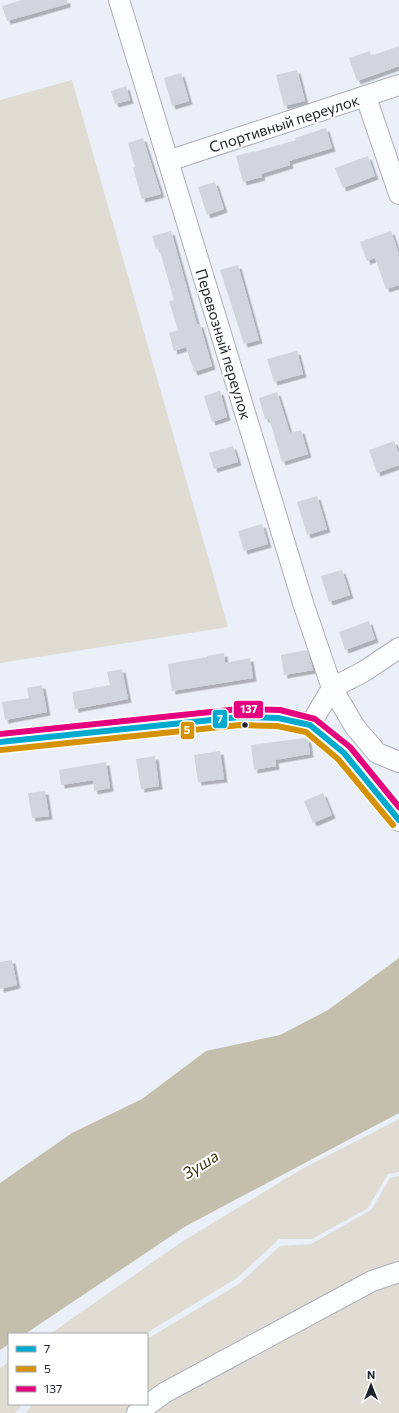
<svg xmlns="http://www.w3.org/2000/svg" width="399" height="1413" viewBox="0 0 399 1413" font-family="Commissioner,sans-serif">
<defs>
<filter id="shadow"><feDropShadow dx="3.5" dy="3.5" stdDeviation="0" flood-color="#0004"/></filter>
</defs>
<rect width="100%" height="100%" fill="#ebeff8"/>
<g fill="#dedcd3">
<path d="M72,80L228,627L0,663V100Z"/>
<path d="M399,1119V1172L388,1174L368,1208L312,1239H279L237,1278L145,1334H50L180,1243L300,1170Z"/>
<path d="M399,1176V1413H26L32,1404H147V1339L239,1284L280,1246L311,1244L371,1210L390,1178Z"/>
<path d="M9,1362V1404H23L15,1413H0V1368Z"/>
</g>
<path fill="#c4bfac" d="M399,958V1113L186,1226L25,1334H9V1344L0,1350V1183L72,1133L142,1099L206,1051L280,1035L328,1010Z"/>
<g fill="#d1d5de" filter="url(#shadow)">
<path d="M22,0H67V4L7,21L2,6Z"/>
<path d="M399,46V66L357,81L349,58L370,51L371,56Z"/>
<path d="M297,70L305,101L284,106L276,75Z"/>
<path d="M181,73L189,101L172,106L164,78Z"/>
<path d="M126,86L130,100L115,104L111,91Z"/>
<path d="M326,128L332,148L289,161L290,165L261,174L262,177L243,182L236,156L254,151V152L296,140L295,138Z"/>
<path d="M143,138L161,194L142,199L133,168L135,167L128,143Z"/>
<path d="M368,156L375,176L343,188L335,168Z"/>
<path d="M215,182L224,209L207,215L198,187Z"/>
<path d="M171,231L197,324H200L212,366L194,372L186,347L174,351L169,333L178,330L169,301L174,300L159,248L156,249L152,236Z"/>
<path d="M391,231L399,254V285L386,289L375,258L367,261L360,242Z"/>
<path d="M238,265L259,340L244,344L220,270Z"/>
<path d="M297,351L303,374L274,382L267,359Z"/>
<path d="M220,391L227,417L212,422L204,396Z"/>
<path d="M277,392L290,433L301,430L308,454L282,462L269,418L265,419L259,398Z"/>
<path d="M394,441L399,454V465L377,473L369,450Z"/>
<path d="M233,446L238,462L214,469L209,453Z"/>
<path d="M317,496L327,529L307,535L297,502Z"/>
<path d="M262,524L268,544L244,551L238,531Z"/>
<path d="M342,570L350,595L329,602L321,576Z"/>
<path d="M369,621L375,639L345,650L339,632Z"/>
<path d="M307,650L313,670L284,675L281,655Z"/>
<path d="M224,653L225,663L250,658L253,678L172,691L168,664L207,657V656Z"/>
<path d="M122,669L128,699L75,709L72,692L110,685L107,672Z"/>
<path d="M42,685L47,712L5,720L2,702L29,698L27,688Z"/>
<path d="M306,738L308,740L310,754L275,760L276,766L254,770L251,745Z"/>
<path d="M220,751L224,779L198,782L194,755Z"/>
<path d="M155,756L159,786L141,789L136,759Z"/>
<path d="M106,762L110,788L94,791L93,780L61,785L59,770Z"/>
<path d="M45,791L49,816L32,818L28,793Z"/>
<path d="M323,793L332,815L313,823L304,801Z"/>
<path d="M12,960L17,985L0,989V962Z"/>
</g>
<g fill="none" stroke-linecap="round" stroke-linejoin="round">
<defs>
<g id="minor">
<path d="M119,0L304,606L332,688L355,727L377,753L399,762"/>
<path d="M366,97L399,194"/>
<path d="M168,161L399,85"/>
<path d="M310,725L332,688L363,672L399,648"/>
<path d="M137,1413L164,1393L372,1281L399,1272"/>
</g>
<path id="major" d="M0,742L240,717L278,718L310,725L344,753L399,820"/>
</defs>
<use href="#minor" stroke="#acafb8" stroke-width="22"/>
<use href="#major" stroke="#acafb8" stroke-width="24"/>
<use href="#minor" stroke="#fcfdfe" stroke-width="20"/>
<use href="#major" stroke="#fcfdfe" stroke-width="22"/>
<defs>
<path id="bus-1" d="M0,742L240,717L278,718L310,725L344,753L399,820"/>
<path id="bus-2" d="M1,750L240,725L277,726L306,732L338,759L393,825"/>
<path id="bus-3" d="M0,734L239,709L280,710L315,719L350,747L399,807"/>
</defs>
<use href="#bus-1" stroke="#fff" stroke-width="9"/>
<use href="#bus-2" stroke="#fff" stroke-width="9"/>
<use href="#bus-3" stroke="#fff" stroke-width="9"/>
<use href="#bus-1" stroke="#00a9ce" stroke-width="6"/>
<use href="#bus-2" stroke="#d69207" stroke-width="6"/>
<use href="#bus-3" stroke="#e5007d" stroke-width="6"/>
</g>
<circle fill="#1e222c" stroke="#fff" stroke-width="1.5" cx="245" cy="725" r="3.5"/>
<g text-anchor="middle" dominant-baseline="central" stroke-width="4" stroke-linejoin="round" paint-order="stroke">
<g font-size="15" fill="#1e222c" stroke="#fff">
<text transform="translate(284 123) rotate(-18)">Спортивный переулок</text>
<text transform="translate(224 344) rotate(73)">Перевозный переулок</text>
</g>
<g font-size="16" font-style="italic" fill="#40360d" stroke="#fff">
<text transform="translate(200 1164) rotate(-32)">Зуша</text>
</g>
</g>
<g stroke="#fff" stroke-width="1.5">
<rect x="233" y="700" width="31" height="19" rx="4" fill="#e5007d"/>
<rect x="212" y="709" width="16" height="20" rx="4" fill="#00a9ce"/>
<rect x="180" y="721" width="15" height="19" rx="4" fill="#d69207"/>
</g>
<g font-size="11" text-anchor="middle" font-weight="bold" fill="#fff">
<text x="249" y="713">137</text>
<text x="220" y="723">7</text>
<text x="187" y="734">5</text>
</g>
<rect x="8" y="1333" width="140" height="72" fill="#ffffff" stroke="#a5a7ab"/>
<rect x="16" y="1346" width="20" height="6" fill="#00a9ce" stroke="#a5a7ab"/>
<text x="44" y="1353" font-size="12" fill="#1e222c">7</text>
<rect x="16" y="1366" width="20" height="6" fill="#d69207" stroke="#a5a7ab"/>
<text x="44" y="1373" font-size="12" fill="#1e222c">5</text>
<rect x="16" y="1386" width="20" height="6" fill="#e5007d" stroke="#a5a7ab"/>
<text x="44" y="1393" font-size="12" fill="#1e222c">137</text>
<g transform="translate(371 1385)" stroke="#ffffff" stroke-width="3" paint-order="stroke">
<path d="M0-3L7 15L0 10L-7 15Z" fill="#1e222c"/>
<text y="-6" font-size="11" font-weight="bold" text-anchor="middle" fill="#1e222c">N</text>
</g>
</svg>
